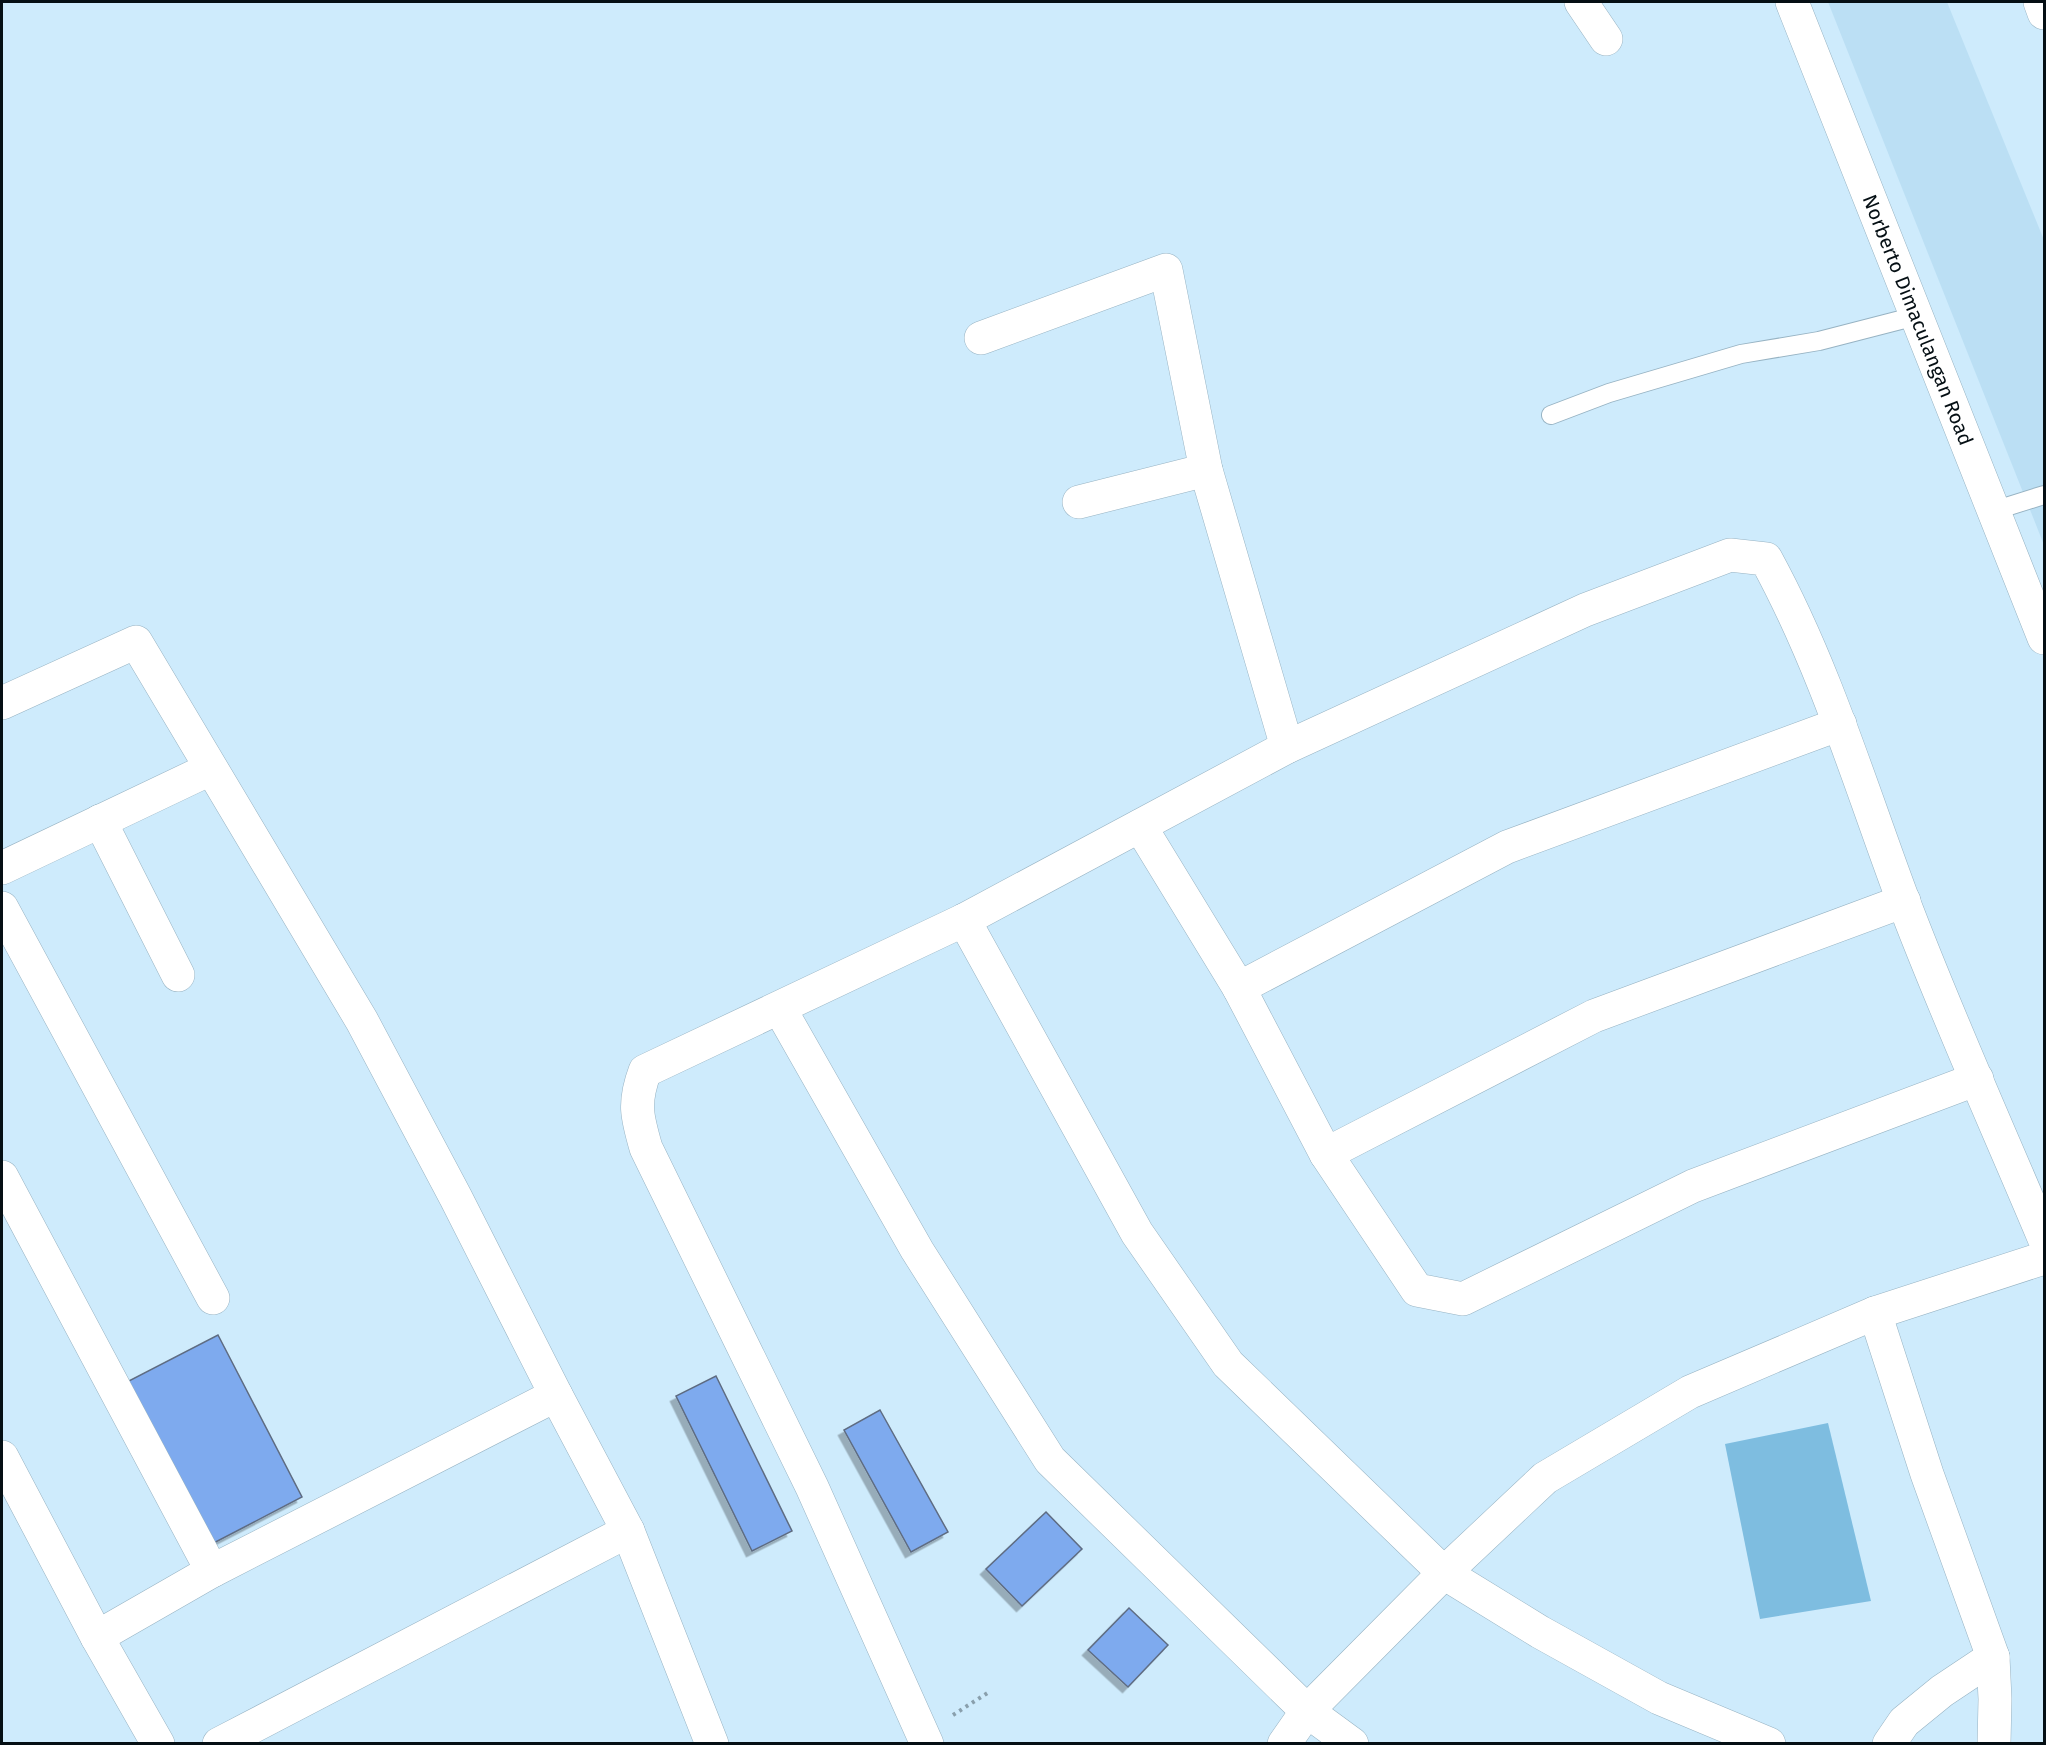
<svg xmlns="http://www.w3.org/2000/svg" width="2046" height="1745" viewBox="0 0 2046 1745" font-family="'Fira Sans',sans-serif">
<defs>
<filter id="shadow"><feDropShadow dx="-5.5" dy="5.5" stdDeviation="0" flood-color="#0004"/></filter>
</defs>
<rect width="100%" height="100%" fill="#ceebfc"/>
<path fill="#bbdff4" d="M1828,2H1947L2044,240V545Z"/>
<path fill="#7ebde0" d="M1828,1423L1871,1601L1760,1619L1725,1444Z"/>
<g fill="#7eaaee" stroke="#5e6c82" stroke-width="1.5" filter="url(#shadow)">
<path d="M218,1335L302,1497L206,1547L121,1385Z"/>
<path d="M716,1376L792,1531L752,1551L676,1396Z"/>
<path d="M880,1410L948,1532L911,1552L844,1430Z"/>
<path d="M1046,1512L1082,1549L1022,1606L986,1569Z"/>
<path d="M1129,1608L1168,1645L1128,1687L1088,1650Z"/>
</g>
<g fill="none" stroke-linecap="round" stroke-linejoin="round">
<defs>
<g id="service">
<path d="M1551,415L1609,393L1741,354L1819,341L1916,316"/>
<path d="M1993,511L2044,495"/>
</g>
<g id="minor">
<path d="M1581,2L1606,39"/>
<path id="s1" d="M1792,2L2044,638"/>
<path d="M2040,2L2044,13"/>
<path d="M981,338L1166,270L1206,470L1287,747"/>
<path d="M1079,502L1206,470"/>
<path d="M2,703L136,642L362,1021L456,1198L556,1395L628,1531L712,1744"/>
<path d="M100,821L178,975"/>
<path d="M1140,826L1239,988L1326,1154L1417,1290L1463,1299L1693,1186L1977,1079"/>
<path d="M2,868L210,769"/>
<path d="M2,908L213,1298"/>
<path d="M964,920L1137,1233L1228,1364L1444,1573L1540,1632L1659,1698L1769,1744"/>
<path d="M1239,988L1507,847L1840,724"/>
<path d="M780,1009L917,1250L1050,1460L1307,1711L1352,1744"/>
<path d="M1326,1154L1594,1016L1904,901"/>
<path d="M2,1177L212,1571"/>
<path d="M1875,1313L1927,1474L1993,1657L1995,1699L1994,1744"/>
<path d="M2,1457L97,1637L158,1744"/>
<path d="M97,1637L212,1571L556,1395"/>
<path d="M219,1744L628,1531"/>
<path d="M927,1744L812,1487L646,1148C637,1117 633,1103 645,1071L964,920L1287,747L1585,610L1730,555L1766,559C1825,667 1860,785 1903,900C1946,1014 1997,1126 2044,1238"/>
<path d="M1284,1744L1307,1711L1444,1573L1545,1478L1690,1392L1875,1313L2044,1258"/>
<path d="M1889,1744L1904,1722L1942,1691L1993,1657"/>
</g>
</defs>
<use href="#service" stroke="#97b3c3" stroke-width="20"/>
<use href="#minor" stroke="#97b3c3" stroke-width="34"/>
<path stroke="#899fac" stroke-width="4" stroke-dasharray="3 4.5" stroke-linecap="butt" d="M953,1715L989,1692"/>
<use href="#service" stroke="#fff" stroke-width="18"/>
<use href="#minor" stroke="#fff" stroke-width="33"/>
</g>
<g text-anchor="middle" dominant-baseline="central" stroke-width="5" stroke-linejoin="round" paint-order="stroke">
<g font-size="20" fill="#050f14" stroke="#eaf5fc">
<text stroke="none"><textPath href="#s1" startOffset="342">Norberto Dimaculangan Road</textPath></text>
</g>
</g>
<rect width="2046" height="1745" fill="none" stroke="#050f14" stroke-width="6"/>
</svg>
